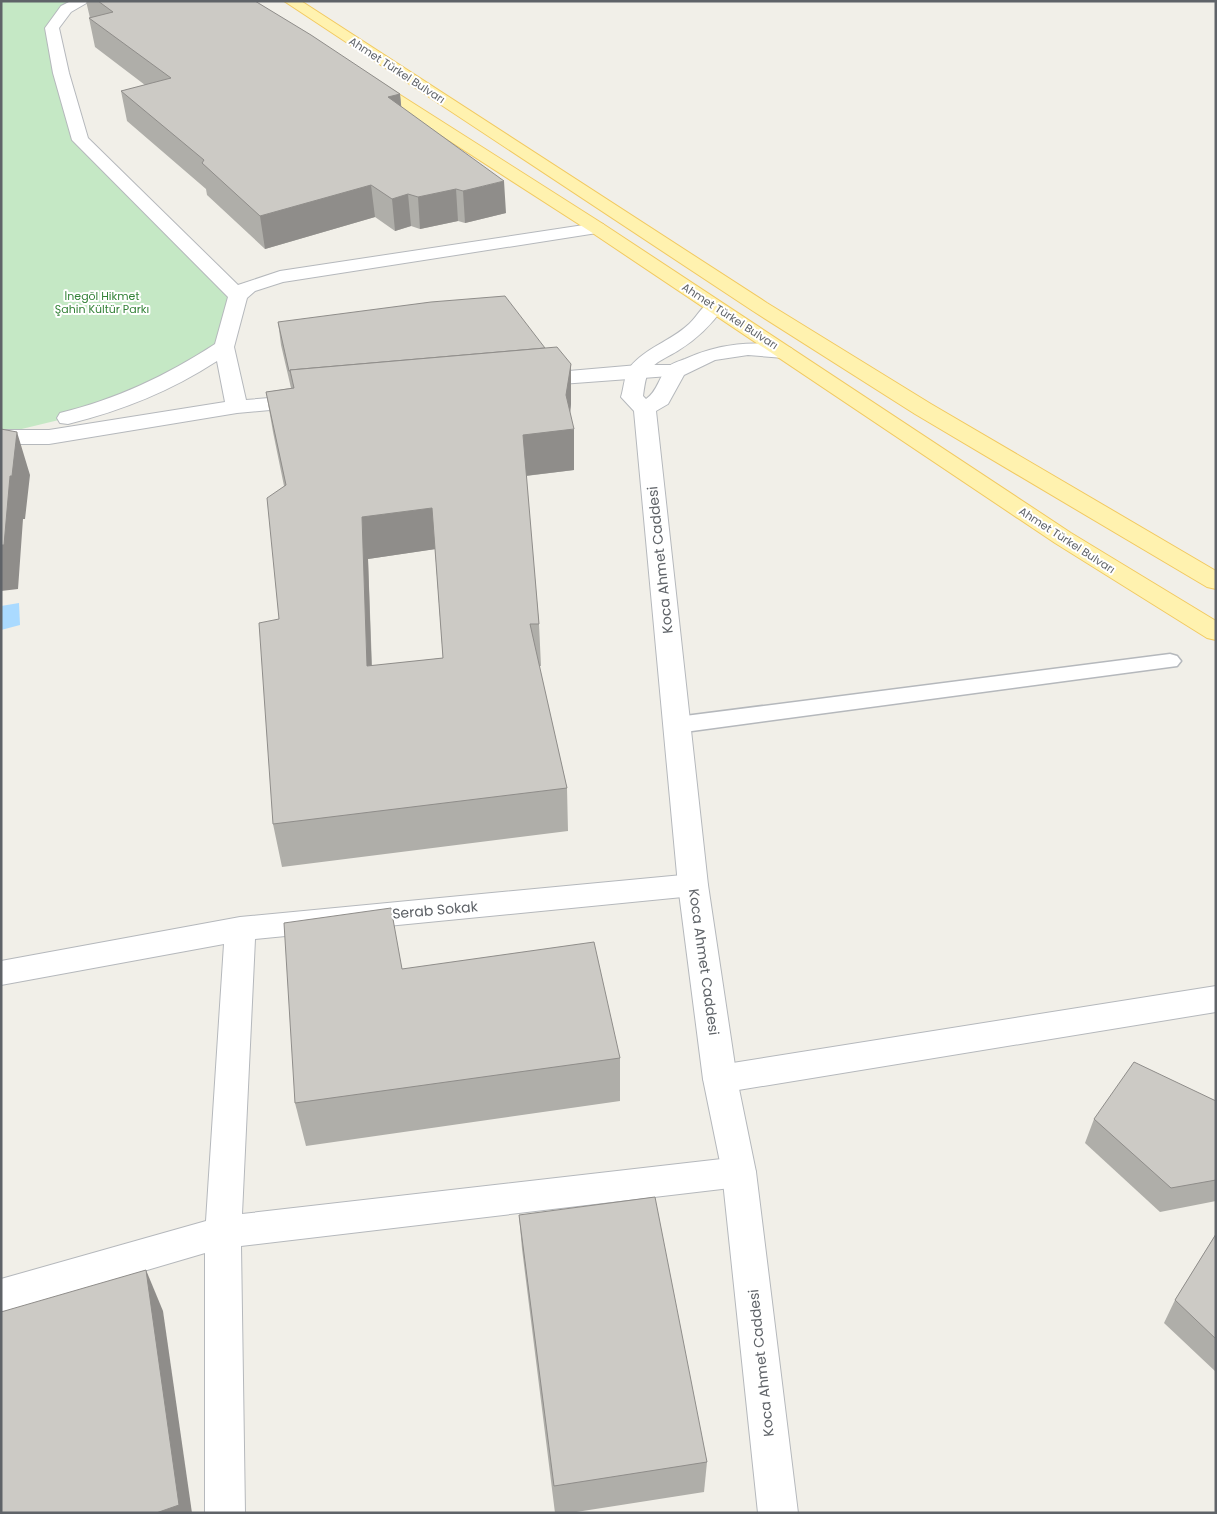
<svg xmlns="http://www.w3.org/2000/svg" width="1217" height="1514" viewBox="0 0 1217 1514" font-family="Poppins,sans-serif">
<rect width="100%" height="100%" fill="#f1efe8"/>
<path fill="#c5e8c5" d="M1,1H83L52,28L80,140L238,296L224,347L96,411L1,434Z"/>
<path fill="#aadaff" d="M19,603L20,625L1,630V606Z"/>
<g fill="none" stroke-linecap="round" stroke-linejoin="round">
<defs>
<path id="service" d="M1170,654L1177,656L1181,661L1177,666L677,733L669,730L666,725L669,720L677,717Z"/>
<g id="minor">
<path d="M71,1H90L71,12L59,28L69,73L88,138L238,285L280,271L597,223L603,224L606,228L603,232L597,233L283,282L255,291L247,298L234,347L246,400L305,395L313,396L316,401L313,406L237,413L49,444H1V430H49L225,402L217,361C171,391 121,411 68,424L60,423L57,418L60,413C117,399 166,376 215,344L228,297L72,140L53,73L45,28L61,6Z"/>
<path d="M638,365H676L683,367L686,371L683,375L534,386L527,384L524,380L527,376L534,374Z"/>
<path d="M693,874L704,877L708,885L704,893L693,896L255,939L242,1214L739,1157L751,1161L756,1172L751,1183L739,1187L241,1246L245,1513H205V1253L1,1313V1279L206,1221L224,944L1,985V961L240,917Z"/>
<path d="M1216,986V1012L720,1093L708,1089L703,1079L708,1069L720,1065Z"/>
</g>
<path id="tertiary" d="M714,301L721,303L724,307C712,324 697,339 679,350C669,357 654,361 648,373C645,379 644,389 643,396L646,399C658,391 659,376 668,367C672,363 680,361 685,359C718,344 756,339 791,348L794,352L791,356L784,358L748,355L715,360L684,375L668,404L656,411L708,885L737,1079L756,1172L798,1513H758L722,1172L703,1079L678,885L634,411L621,397C624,388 624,375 630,367C645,348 671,341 689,324C698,316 702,304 714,301Z"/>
<g id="primary">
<path d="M284,1H301L767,303L931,404L1216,571V589L1207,587L915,414L753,311Z"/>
<path d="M369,77L375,79L603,224L1071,533L1216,621V640L1207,638L1055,543L591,232L363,85L361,82L363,79Z"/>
</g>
</defs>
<use href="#service" stroke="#b5b8bc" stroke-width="3"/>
<use href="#minor" stroke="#b5b8bc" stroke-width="2"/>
<use href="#tertiary" stroke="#b5b8bc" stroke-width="2"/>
<use href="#primary" stroke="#f2c960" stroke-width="2"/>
<use href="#service" fill="#fff" fill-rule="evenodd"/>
<use href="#minor" fill="#fff" fill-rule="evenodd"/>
<use href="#tertiary" fill="#fff" fill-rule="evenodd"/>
<use href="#primary" fill="#fff2af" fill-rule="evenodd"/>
</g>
<g fill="#afaea9" fill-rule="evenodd">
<path d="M86,1H255L400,94L401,107L506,213L465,223L458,221L420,229L411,226L395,231L375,217L265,249L207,195L206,189L127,121L121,91L145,85L95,47L89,18H90Z"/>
<path d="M278,322L571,404L570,413L574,470L526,476L539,624L541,666H539L567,788L568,831L282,867L273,824L279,619L284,486L273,432L266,392L291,388L281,345ZM435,549L443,658L372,666L368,559Z"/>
<path d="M402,969L620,1058V1101L306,1146L295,1103Z"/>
<path d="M1216,1101V1201L1160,1212L1085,1143L1094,1119Z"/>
<path d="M519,1215L707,1462L704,1492L570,1513H555L522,1249Z"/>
<path d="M1216,1234V1372L1164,1323L1175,1300Z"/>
</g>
<g fill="#8f8d8a">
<path d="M400,94L403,124L388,97Z"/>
<path d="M504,181L506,213L465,223L463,191Z"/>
<path d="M371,185L375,217L265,249L260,216Z"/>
<path d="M456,189L458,221L420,229L418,197Z"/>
<path d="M408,194L411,226L395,231L392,199Z"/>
<path d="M571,364V404L568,430L574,429V470L524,476L523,435Z"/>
<path d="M17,432L30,475L25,519H23L18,589L1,591V545L10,476Z"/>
<path d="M432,508L436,549L368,559L373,709L367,666L362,517Z"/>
<path d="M146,1270L163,1311L192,1513H156Z"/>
</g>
<g fill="#cccac5" stroke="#8f8d8a" fill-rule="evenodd">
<path d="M98,1H255L311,35L400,94L388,97L504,181L463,191L456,189L418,197L408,194L392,199L371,185L260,216L202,163L204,160L121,91L171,78L89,18L113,12Z"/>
<path d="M505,296L545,348L290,370V371H289L278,322L431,302Z"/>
<path d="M557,347L571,364L566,395L574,429L523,435L539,624H530L567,788L273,824L259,623L279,619L267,498L286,485L266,392L294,388L290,370ZM432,508L443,658L367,666L362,517Z"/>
<path d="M1,429L17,432L12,476H10L4,545H1Z"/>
<path d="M391,908L402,969L594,942L620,1058L295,1103L284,923Z"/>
<path d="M1134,1062L1216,1101V1180L1171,1188L1094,1119Z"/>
<path d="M655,1197L707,1462L554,1486L519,1215Z"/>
<path d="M1216,1234V1339L1175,1300Z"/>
<path d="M146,1270L179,1505L156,1513H1V1312Z"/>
</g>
<g text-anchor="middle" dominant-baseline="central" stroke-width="4" stroke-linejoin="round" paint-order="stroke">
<g font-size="11" fill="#5f6368" stroke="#fff">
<text transform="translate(397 70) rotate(33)">Ahmet Türkel Bulvarı</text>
<text transform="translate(730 316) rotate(33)">Ahmet Türkel Bulvarı</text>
<text transform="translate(1067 540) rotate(33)">Ahmet Türkel Bulvarı</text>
</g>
<g font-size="11" fill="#348238" stroke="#fff">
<text x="102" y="296">İnegöl Hikmet<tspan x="102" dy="13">Şahin Kültür Parkı</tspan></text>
</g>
<g font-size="14" fill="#5f6368" stroke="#fff">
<text transform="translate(660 560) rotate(-96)">Koca Ahmet Caddesi</text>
<text transform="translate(435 910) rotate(-5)">Serab Sokak</text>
<text transform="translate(704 962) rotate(82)">Koca Ahmet Caddesi</text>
<text transform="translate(761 1363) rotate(-96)">Koca Ahmet Caddesi</text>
</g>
</g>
<rect width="1217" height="1514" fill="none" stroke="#5f6368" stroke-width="5"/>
</svg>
